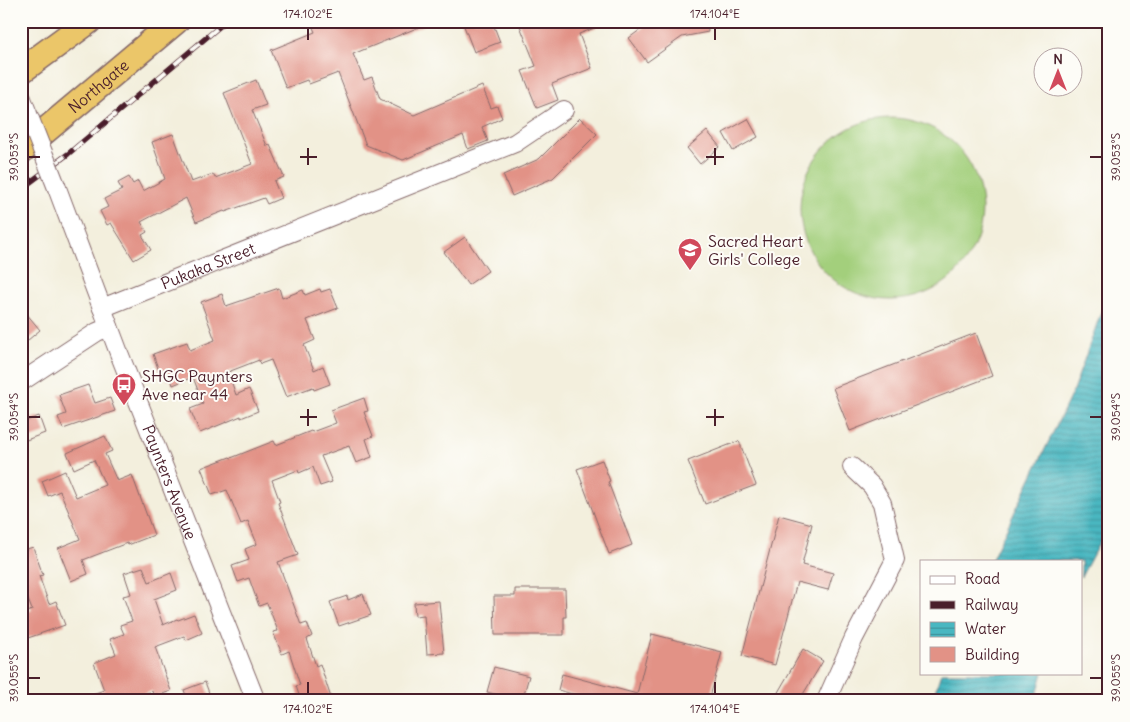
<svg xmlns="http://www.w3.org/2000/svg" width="1130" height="722" viewBox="0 0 1130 722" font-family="Delius,sans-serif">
<defs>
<pattern id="water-rules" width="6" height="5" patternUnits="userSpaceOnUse" patternTransform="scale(1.25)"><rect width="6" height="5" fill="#49b7c1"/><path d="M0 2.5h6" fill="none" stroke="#3f949d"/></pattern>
</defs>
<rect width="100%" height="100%" fill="#fdfcf7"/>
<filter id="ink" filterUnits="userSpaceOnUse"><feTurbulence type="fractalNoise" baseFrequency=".02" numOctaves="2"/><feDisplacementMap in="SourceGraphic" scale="10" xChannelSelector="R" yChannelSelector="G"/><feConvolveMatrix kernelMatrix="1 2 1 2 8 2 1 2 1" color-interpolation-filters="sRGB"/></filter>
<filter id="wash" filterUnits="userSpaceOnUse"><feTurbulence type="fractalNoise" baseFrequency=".0096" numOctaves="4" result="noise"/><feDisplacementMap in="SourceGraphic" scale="20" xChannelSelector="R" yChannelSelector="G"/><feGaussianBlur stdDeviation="1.12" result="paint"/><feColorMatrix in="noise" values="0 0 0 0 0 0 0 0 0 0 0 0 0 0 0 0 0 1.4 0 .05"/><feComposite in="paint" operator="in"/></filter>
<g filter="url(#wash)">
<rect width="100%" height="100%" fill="#f3efdd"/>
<circle fill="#a3cf7c" stroke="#767754" cx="891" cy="209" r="91"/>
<g fill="url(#water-rules)" stroke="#4a6b76">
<path d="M1109,290V525L1081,577V561H991L1073,391Z"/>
<path d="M941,673H1043L1035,701H932Z"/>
</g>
<g id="blocks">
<g fill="#e29286">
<path d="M310,21H434L353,54L364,80L372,77L380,99L414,115L482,86L491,108L497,106L502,118L482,127L488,141L468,149L463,135L403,160L366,145L338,73L309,84L307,80L286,88L271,50L315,32Z"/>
<path d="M462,21H492L500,42L474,52Z"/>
<path d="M518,21H610V22L579,34L592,68L552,84L558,100L537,108L522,71L536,66Z"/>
<path d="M652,21H707L708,32L682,37L647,62L629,38Z"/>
<path d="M256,80L266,105L252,110L267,146L270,145L284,177L274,181L281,198L267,204L264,198L225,212L224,211L196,222L186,198L141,222L147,232L142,235L151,250L134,260L111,223L107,225L100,211L108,207L104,199L122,190L118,183L129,177L133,184L138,181L143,191L165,179L152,142L173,134L191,182L213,174L215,178L252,164L224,93Z"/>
<path d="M580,118L597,134L553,178L512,196L503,175L539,159Z"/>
<path d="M748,119L758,137L733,151L723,133Z"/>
<path d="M707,131L720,147L700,164L687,148Z"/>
<path d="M465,237L488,271L468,285L444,252Z"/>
<path d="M279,288L282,298L303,290L305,295L320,289L321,292L330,289L338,308L307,320L315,340L304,345L314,370L323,366L330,384L314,390L313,387L286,397L271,360L260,364L259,360L228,372L236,395L249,389L258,411L241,418V416L200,433L190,409L203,404L193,377L173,385L171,379L167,380L164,373L160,374L153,354L187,342L190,350L215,340L201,302L222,294L226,306Z"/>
<path d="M21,307L40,330L21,346Z"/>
<path d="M976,333L992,376L850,431L833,388Z"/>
<path d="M88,385L95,403L110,398L115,411L63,429L58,417L66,414L59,395Z"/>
<path d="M364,398L368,411L364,412L373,436L366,439L372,457L356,463L349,446L321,456L332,482L320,486L313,467L299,473L298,470L272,480L280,502L278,503L298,555L278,562L301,625L307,623L312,636L307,639L316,666L320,664L332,701H301L296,686L300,685L289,651L282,654L273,632L278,631L267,603L259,606L249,578L238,582L232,566L249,560L245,549L257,544L248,521L241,524L227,490L212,495L201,468L230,457L231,458L274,441L276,445L311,431L312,432L336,423L331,410Z"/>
<path d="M39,416L45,433L21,442V423Z"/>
<path d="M105,436L112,451L105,454L117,481L132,475L154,535L128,545L127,543L83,560L88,574L71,581L58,548L80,539L60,491L48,496L42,481L65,471L76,497L105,485L94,460L74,469L67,453Z"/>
<path d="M739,441L756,485L705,504L688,461Z"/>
<path d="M602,460L610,481L608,482L632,545L609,554L577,469Z"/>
<path d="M779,515L812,524L802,565L833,573L828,590L797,582L775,665L742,656Z"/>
<path d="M33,547L43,575L39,576L49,604L56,601L65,625L28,638L21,619V614L32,610L21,581V551Z"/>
<path d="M143,567L149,582L171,573L177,590L154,599L163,625L177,619L178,620L194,614L202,633L186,640L184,636L155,647L171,691L154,697L152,691L126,701H78V699L104,690L94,663L116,654L110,639L124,634L120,625L132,621L123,596L131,594L124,573Z"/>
<path d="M515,589H565L566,617H564V635H495L494,596H515Z"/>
<path d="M363,594L371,615L339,626L330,602L347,596L348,600Z"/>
<path d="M439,601L444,653L427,654L424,615L415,616L414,603Z"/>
<path d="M652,634L722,652L709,701H598L558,690L562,674L637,694Z"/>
<path d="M803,649L823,661L799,701H773Z"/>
<path d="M494,667L529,676L522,701L487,692Z"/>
<path d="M205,682L212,701H188L184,690Z"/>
</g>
</g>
</g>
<g filter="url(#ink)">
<use href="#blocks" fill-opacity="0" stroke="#856869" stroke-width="1"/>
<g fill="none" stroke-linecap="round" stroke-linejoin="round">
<defs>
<g id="minor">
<path d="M21,96L28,114"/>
<path id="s1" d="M57,188L119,353L256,701"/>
<path id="s2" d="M102,308L515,143L564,110"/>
<path d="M21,382L97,332L109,327"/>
<path d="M826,701L854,638L895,560L882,503L872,486L852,467"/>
</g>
<g id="highway">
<path d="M21,71L89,21"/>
<path id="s3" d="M21,151L176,21"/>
</g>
</defs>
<use href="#minor" stroke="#856869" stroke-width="20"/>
<use href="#highway" stroke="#856869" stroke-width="28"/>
<use href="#minor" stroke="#fff" stroke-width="18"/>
<use href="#highway" stroke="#ebc669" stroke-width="25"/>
<defs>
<path id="rail" d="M21,189L68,154L226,21"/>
</defs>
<use href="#rail" stroke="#4a1f2b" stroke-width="5.5"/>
<use href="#rail" stroke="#fdfcf7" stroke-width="4" stroke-dasharray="11" stroke-linecap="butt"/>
<defs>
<path id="minor-bridge" d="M28,114L57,188"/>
</defs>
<use href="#minor-bridge" stroke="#856869" stroke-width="20" stroke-linecap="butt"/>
<use href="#minor-bridge" stroke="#fff" stroke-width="18"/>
</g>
</g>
<path fill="none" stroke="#4a1f2b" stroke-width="2" d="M308,28V40M715,28V40M308,148V165M715,148V165M28,157H40M300,157H317M706,157H724M1090,157H1102M308,409V426M715,409V426M28,417H40M300,417H317M706,417H724M1090,417H1102M28,678H40M1090,678H1102M308,682V694M715,682V694"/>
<defs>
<symbol id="school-pin" viewBox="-11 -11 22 30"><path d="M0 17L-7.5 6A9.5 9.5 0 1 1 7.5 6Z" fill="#d1495b" stroke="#fdfcf7"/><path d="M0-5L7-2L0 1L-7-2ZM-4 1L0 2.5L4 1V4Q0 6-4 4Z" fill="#fff"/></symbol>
<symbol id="bus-pin" viewBox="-11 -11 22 30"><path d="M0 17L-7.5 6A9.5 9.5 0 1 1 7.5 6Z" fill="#d1495b" stroke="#fdfcf7"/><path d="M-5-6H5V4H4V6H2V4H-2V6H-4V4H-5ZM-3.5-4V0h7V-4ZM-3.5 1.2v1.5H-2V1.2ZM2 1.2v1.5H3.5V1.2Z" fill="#fff"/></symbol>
</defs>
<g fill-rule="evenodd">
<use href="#school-pin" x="676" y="236" width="28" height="38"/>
<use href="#bus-pin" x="110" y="371" width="28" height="38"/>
</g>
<g text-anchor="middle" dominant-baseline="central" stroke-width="4" stroke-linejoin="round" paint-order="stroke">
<g font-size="16" fill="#4a1f2b" stroke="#fdfcf7">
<text stroke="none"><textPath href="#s3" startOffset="101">Northgate</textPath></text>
<text stroke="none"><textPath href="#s2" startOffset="114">Pukaka Street</textPath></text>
<text stroke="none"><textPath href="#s1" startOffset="315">Paynters Avenue</textPath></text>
</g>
<g font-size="16" fill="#4a1f2b" stroke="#fdfcf7" text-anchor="start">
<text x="708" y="241">Sacred Heart<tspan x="708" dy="18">Girls' College</tspan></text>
<text x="142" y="376">SHGC Paynters<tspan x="142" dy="18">Ave near 44</tspan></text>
</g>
</g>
<rect width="1130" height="722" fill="none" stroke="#fdfcf7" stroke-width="55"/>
<rect x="920" y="560" width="162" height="115" fill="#fdfcf7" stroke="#b5a4a5"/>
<rect x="930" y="576" width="25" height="8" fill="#ffffff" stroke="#b5a4a5"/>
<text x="965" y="584" font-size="15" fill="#4a1f2b">Road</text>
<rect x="930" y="601" width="25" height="8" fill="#4a1f2b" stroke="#b5a4a5"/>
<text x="965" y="610" font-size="15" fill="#4a1f2b">Railway</text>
<rect x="930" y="622" width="25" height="15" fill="url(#water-rules)" stroke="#b5a4a5"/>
<text x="965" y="634" font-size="15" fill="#4a1f2b">Water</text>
<rect x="930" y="647" width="25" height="15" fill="#e29286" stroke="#b5a4a5"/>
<text x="965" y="660" font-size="15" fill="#4a1f2b">Building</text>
<g transform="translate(1058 72)"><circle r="24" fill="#fdfcf7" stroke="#b5a4a5"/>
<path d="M0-4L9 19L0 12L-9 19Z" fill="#d1495b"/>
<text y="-8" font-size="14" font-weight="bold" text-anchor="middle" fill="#4a1f2b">N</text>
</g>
<rect x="28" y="28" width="1074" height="666" fill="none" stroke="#4a1f2b" stroke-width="2"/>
<g font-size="12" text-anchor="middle" fill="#4a1f2b">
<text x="308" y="18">174.102°E</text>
<text x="715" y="18">174.104°E</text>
<text transform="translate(14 157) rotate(-90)" y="4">39.053°S</text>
<text transform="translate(1116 157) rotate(-90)" y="4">39.053°S</text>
<text transform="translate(14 417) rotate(-90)" y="4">39.054°S</text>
<text transform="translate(1116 417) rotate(-90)" y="4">39.054°S</text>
<text transform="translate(14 678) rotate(-90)" y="4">39.055°S</text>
<text transform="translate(1116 678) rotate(-90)" y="4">39.055°S</text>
<text x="308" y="713">174.102°E</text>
<text x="715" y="713">174.104°E</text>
</g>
</svg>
